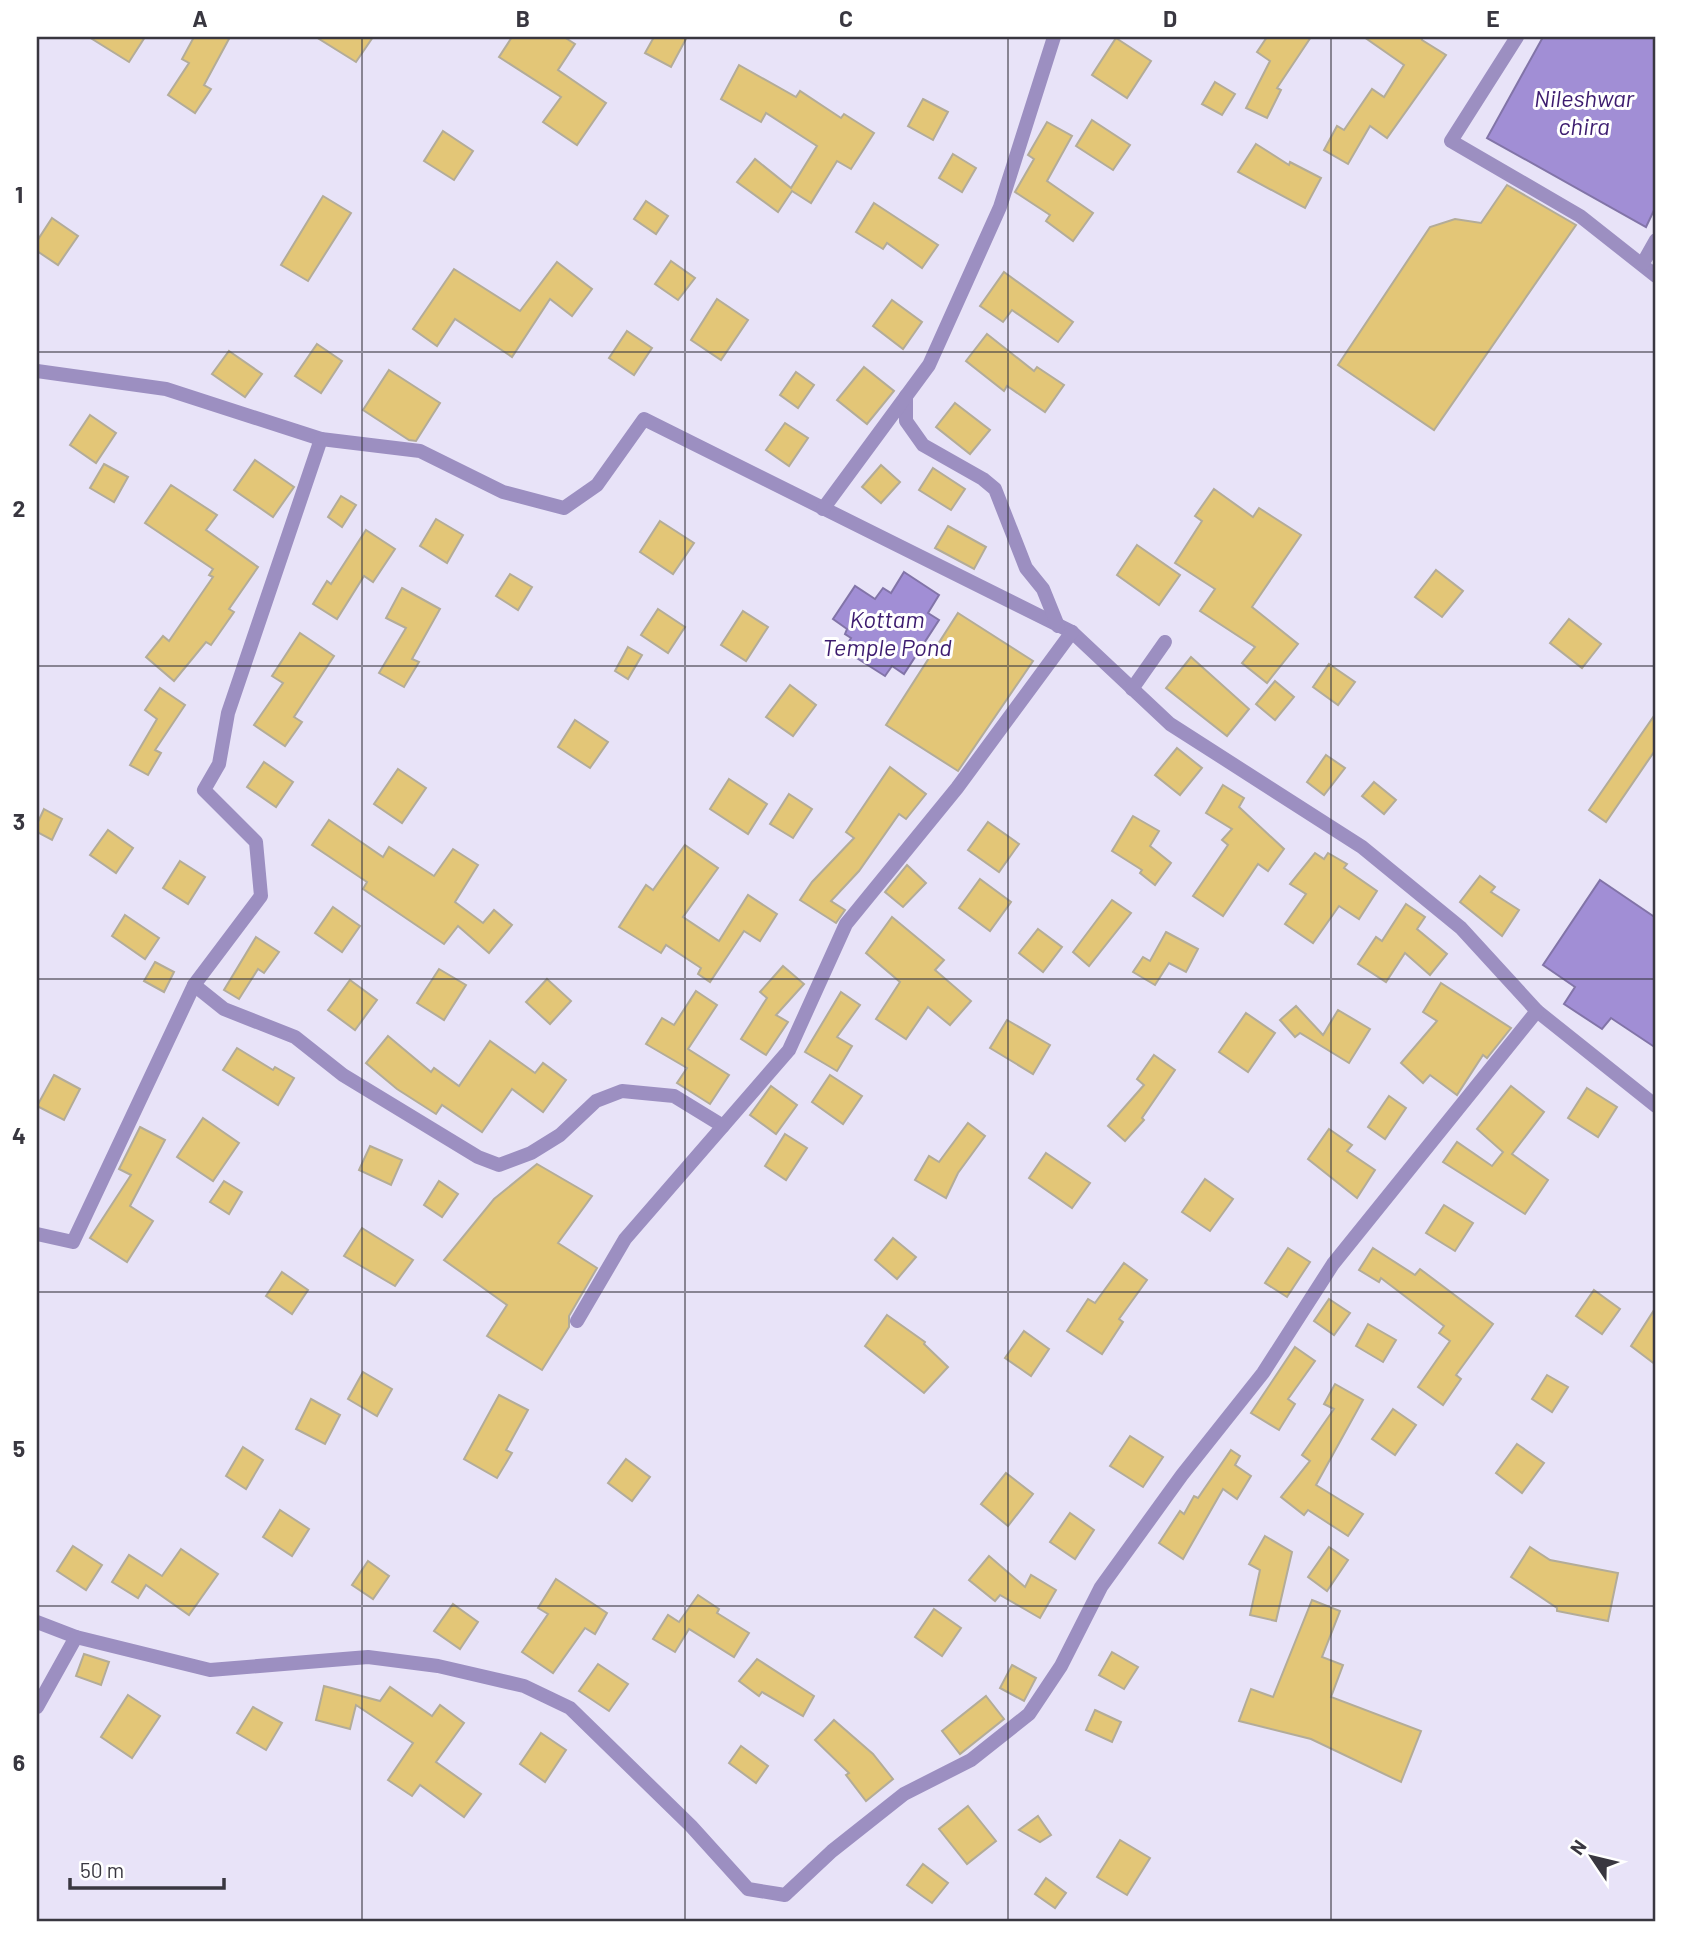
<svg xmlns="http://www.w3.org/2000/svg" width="1693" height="1958" viewBox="0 0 1693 1958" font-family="Barlow,sans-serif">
<rect width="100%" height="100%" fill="#e8e3f8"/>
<g fill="#a18ed5" stroke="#8274a8" stroke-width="2">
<path d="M1543,37H1656V206L1646,227L1487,138Z"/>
<path d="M904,572L939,595L928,613L939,620L904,674L892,666L885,676L844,650L851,638L845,634L847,629L833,619L855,586L875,599L883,588L891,593Z"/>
<path d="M1600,880L1656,918V1048L1611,1018L1602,1029L1564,1004L1575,987L1543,965Z"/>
</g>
<g fill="#e3c677" stroke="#b3ac98" stroke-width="2">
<path d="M89,37H145L129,62Z"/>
<path d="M194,37H230L204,85L211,89L195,113L168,95L189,63L182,59Z"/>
<path d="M316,37H373L356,62Z"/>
<path d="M512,37H564L575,44L558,70L606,103L577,145L543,122L561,97L499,57Z"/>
<path d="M654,37H687L671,67L645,53Z"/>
<path d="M1267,37H1311L1277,88L1281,90L1267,118L1246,108L1270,61L1257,52Z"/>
<path d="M1364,37H1422V40L1446,55L1387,138L1370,126L1348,164L1324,150L1337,126L1344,130L1372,89L1384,97L1404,65Z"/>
<path d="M1116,38L1151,61L1127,98L1092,75Z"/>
<path d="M739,65L796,97L800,91L841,118L844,114L874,133L851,169L837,161L811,203L792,191L778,212L737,182L755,159L791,188L817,146L766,113L761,122L721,99Z"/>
<path d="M1215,82L1235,94L1222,115L1202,104Z"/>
<path d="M923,99L948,112L933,140L908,126Z"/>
<path d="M1092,120L1130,145L1113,170L1076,146Z"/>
<path d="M1047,122L1072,136L1047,181L1093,213L1073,241L1046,221L1050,215L1015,192L1034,159L1028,155Z"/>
<path d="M443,131L473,151L454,180L424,161Z"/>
<path d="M1256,144L1289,165L1290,162L1321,178L1305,208L1238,172Z"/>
<path d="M953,154L976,168L962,192L939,178Z"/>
<path d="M1507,185L1576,225L1434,430L1338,365L1430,227L1455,219L1481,223Z"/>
<path d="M323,196L351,213L308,281L281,265Z"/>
<path d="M646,201L668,216L656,234L634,219Z"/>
<path d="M874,203L938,245L922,268L887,243L883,249L856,232Z"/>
<path d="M52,218L78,236L58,265L37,251V241Z"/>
<path d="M671,261L695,278L678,300L655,284Z"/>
<path d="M557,262L592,289L572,316L550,299L512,357L455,319L437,346L413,329L454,269L520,311Z"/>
<path d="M1004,272L1073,322L1058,342L1012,310L1003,322L980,306Z"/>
<path d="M717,299L748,320L721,360L691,340Z"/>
<path d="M892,300L922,322L903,349L873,326Z"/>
<path d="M627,331L652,348L634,375L609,358Z"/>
<path d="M987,334L1034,371L1037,367L1064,385L1045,412L1007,386L1004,391L966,361Z"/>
<path d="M317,344L342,361L321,393L295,376Z"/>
<path d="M229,351L262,374L245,397L212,374Z"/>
<path d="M864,367L894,391L867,424L837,400Z"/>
<path d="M389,370L440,403L416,441L409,440L363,410Z"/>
<path d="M796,372L814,385L798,408L780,395Z"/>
<path d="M955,403L990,430L970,454L936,427Z"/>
<path d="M90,415L116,433L96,463L70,445Z"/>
<path d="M785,423L808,438L789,466L766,450Z"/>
<path d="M255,460L294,487L273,517L234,490Z"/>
<path d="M104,464L128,477L114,502L90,488Z"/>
<path d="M881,465L900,482L881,503L862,487Z"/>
<path d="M933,468L965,489L951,510L919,490Z"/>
<path d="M171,485L217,515L206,530L258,567L229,609L234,612L211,645L206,642L174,681L146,657L163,636L169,641L213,577L209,575L213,569L145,523Z"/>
<path d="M1214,489L1253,517L1259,508L1301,535L1252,607L1298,644L1267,683L1242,663L1255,647L1200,611L1215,589L1175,563L1202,521L1195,516Z"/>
<path d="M341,496L356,505L342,527L328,517Z"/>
<path d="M436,519L463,535L447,563L420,546Z"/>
<path d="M660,521L694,543L673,574L640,552Z"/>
<path d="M948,526L986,547L974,569L935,548Z"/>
<path d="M366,530L395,549L373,582L364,576L337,619L313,604L327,581L331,584Z"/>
<path d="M1137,545L1180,575L1159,605L1117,575Z"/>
<path d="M1436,570L1463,591L1442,617L1415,597Z"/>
<path d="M510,574L532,587L518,610L496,596Z"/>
<path d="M402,588L440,609L412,659L419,662L404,687L379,673L406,628L386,618Z"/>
<path d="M658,609L685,627L668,653L641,635Z"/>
<path d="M743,611L768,627L746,661L721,645Z"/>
<path d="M958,613L1033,661L958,771L886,725Z"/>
<path d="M1569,619L1601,644L1582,668L1550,643Z"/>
<path d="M300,633L334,656L294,717L302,722L285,746L254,725L283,683L272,676Z"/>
<path d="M628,647L642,655L628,679L615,671Z"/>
<path d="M1191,657L1249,709L1227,736L1166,688Z"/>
<path d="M1329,664L1355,682L1338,705L1313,687Z"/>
<path d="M1275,681L1294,697L1275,720L1256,704Z"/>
<path d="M790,685L816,705L793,736L766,717Z"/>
<path d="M160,688L185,705L155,750L161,753L148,775L130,765L157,719L145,710Z"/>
<path d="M1656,713V749L1606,822L1589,810Z"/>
<path d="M575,720L608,742L590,768L558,747Z"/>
<path d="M1177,748L1202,768L1180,795L1155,775Z"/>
<path d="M1326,755L1345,768L1324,795L1307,782Z"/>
<path d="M264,762L293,782L276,807L247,787Z"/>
<path d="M890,767L926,794L906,819L899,814L859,871L831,901L845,910L836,923L800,900L812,882L854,838L846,832Z"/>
<path d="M398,769L426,788L402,823L374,804Z"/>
<path d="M729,779L767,804L748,834L710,809Z"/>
<path d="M1374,782L1396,800L1384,814L1362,796Z"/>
<path d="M1223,785L1244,798L1239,807L1284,849L1268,871L1258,864L1223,916L1193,896L1228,845L1222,840L1232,829L1206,813Z"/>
<path d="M789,794L812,809L793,838L770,824Z"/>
<path d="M44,809L62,819L52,840L37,832V824Z"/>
<path d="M1133,816L1159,831L1150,846L1171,863L1155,885L1140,873L1142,870L1112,851Z"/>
<path d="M329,820L383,857L389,847L434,876L453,849L478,865L455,902L483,923L494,910L512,925L489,953L458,926L444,944L363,889L367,882L312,845Z"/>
<path d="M988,822L1019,844L999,872L968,850Z"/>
<path d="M108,830L133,848L116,873L90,855Z"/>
<path d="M685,845L718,868L683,917L719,941L748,895L777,914L760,941L744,931L710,982L698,974L701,968L666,945L661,953L619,927L646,885L653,890Z"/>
<path d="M1315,853L1324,859L1328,853L1347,864L1344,868L1377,891L1359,919L1339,906L1313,943L1285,924L1306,894L1290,884Z"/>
<path d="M180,861L205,877L188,904L163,888Z"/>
<path d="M907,865L926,883L903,907L885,892Z"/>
<path d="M1480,876L1495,887L1491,892L1519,910L1502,936L1460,902Z"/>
<path d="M980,879L1011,902L990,931L959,908Z"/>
<path d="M1112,900L1131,913L1089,966L1073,952Z"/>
<path d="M1406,904L1425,917L1417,929L1447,954L1430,975L1405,953L1386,982L1358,964L1376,937L1382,941Z"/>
<path d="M333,907L360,926L342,952L315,933Z"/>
<path d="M125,915L159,938L145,959L112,936Z"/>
<path d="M892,917L944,960L935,970L971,1001L950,1025L928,1007L906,1039L876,1019L900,982L866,953Z"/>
<path d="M1038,929L1062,947L1043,972L1019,953Z"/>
<path d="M1166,932L1198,949L1186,972L1169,963L1155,985L1133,972L1143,957L1150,961Z"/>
<path d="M256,937L279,952L264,973L258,969L239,999L224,990Z"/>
<path d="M155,962L174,972L164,992L144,981Z"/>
<path d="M783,966L804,984L776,1015L788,1022L766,1055L741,1039L767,998L760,992Z"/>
<path d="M439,969L466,985L444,1020L417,1003Z"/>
<path d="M547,979L571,1001L550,1024L526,1002Z"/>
<path d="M350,980L377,1000L355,1030L328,1010Z"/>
<path d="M1441,983L1511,1028L1487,1058L1483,1055L1457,1095L1430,1075L1423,1083L1401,1063L1437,1021L1423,1012Z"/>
<path d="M696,991L717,1005L688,1049L729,1075L710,1104L677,1083L687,1068L646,1044L662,1018L674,1025Z"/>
<path d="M841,992L860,1005L837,1037L852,1046L837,1071L805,1052Z"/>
<path d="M1296,1006L1323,1035L1338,1010L1370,1029L1349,1063L1300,1033L1295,1037L1280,1020Z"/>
<path d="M1246,1013L1275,1033L1248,1072L1219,1052Z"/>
<path d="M1007,1020L1050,1045L1033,1074L990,1048Z"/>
<path d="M388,1036L431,1072L434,1068L459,1086L490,1041L535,1073L543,1063L566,1080L543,1112L512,1089L482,1132L442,1105L436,1114L397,1089L366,1063Z"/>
<path d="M237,1048L273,1070L275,1067L294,1078L278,1105L223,1070Z"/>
<path d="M1154,1055L1175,1070L1142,1118L1144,1120L1125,1141L1108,1126L1144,1085L1137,1079Z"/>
<path d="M54,1075L80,1089L64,1120L37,1106Z"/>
<path d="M830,1075L862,1096L843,1124L812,1102Z"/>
<path d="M771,1086L797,1105L776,1134L750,1115Z"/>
<path d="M1511,1086L1544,1112L1512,1154L1548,1180L1525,1214L1443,1162L1457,1142L1492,1166L1503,1152L1477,1129Z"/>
<path d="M1587,1088L1617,1107L1598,1137L1568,1118Z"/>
<path d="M1389,1096L1406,1108L1385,1139L1368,1127Z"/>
<path d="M203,1118L239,1143L213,1181L177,1157Z"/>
<path d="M968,1123L985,1136L958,1173L946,1198L915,1180L929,1156L939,1162Z"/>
<path d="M140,1127L165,1140L130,1206L153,1221L127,1262L90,1238L131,1175L119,1169Z"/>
<path d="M1329,1129L1352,1145L1347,1151L1375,1170L1357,1198L1308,1159Z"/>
<path d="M785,1134L807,1148L786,1180L765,1166Z"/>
<path d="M370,1146L402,1160L391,1185L359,1170Z"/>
<path d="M1046,1153L1090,1183L1072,1208L1029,1178Z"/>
<path d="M537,1164L592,1196L558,1243L597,1268L569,1316V1327L542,1370L487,1336L507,1305L444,1260L494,1199Z"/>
<path d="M1205,1179L1233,1199L1210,1231L1182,1212Z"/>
<path d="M224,1181L242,1192L229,1214L210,1202Z"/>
<path d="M439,1181L458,1194L442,1217L424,1205Z"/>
<path d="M1444,1205L1473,1223L1455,1251L1426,1233Z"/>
<path d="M362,1228L413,1260L395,1286L344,1256Z"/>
<path d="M893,1238L916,1257L897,1279L875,1260Z"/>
<path d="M1288,1248L1310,1262L1287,1297L1265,1283Z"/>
<path d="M1373,1248L1415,1275L1420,1269L1493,1324L1456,1375L1461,1379L1443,1405L1418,1387L1450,1341L1439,1333L1444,1326L1381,1278L1379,1282L1359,1270Z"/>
<path d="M1124,1263L1147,1280L1119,1319L1123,1322L1102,1354L1067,1331L1088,1299L1095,1303Z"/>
<path d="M282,1272L308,1290L292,1314L266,1296Z"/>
<path d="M1594,1290L1620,1309L1602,1334L1576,1316Z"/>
<path d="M1329,1299L1350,1313L1334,1335L1314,1321Z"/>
<path d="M1656,1307V1365L1631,1346Z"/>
<path d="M887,1315L925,1342L924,1344L948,1367L924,1393L865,1346Z"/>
<path d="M1368,1324L1396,1340L1383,1362L1356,1346Z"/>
<path d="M1024,1331L1049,1349L1031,1376L1005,1358Z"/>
<path d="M1295,1347L1315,1361L1288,1399L1295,1404L1279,1430L1251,1413Z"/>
<path d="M363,1372L392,1389L377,1416L348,1399Z"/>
<path d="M1547,1375L1568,1387L1552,1412L1532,1399Z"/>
<path d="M1335,1384L1363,1400L1316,1485L1363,1514L1348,1536L1308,1510L1304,1515L1281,1497L1310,1461L1302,1455L1334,1409L1324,1404Z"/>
<path d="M499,1395L528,1410L506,1450L512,1453L497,1478L464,1459Z"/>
<path d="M311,1399L340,1415L325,1444L296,1429Z"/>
<path d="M1393,1409L1416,1425L1395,1455L1372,1439Z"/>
<path d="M1130,1436L1163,1457L1143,1487L1110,1466Z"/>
<path d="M1517,1444L1544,1463L1522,1493L1496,1473Z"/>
<path d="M243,1447L263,1460L246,1489L226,1476Z"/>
<path d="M1231,1450L1240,1456L1235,1465L1251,1476L1237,1499L1223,1489L1183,1559L1159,1543L1180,1511L1184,1514L1194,1496L1198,1498Z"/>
<path d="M626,1459L650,1477L632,1501L608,1483Z"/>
<path d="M1006,1473L1033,1494L1008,1526L981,1504Z"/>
<path d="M280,1510L309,1529L292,1556L263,1537Z"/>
<path d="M1070,1513L1094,1530L1075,1559L1050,1542Z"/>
<path d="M1265,1536L1292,1552L1276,1621L1250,1615L1260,1570L1249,1564Z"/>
<path d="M73,1546L102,1565L86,1590L57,1571Z"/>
<path d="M1329,1547L1348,1560L1327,1591L1308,1577Z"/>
<path d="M1530,1547L1550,1560L1618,1573L1608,1621L1557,1611V1608L1511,1577Z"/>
<path d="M181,1549L218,1574L189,1615L146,1585L138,1598L112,1582L129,1555L162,1576Z"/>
<path d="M989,1556L1025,1587L1031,1575L1056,1590L1040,1618L1000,1595L995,1601L969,1580Z"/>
<path d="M368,1561L389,1576L373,1599L352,1585Z"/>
<path d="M556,1579L607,1613L595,1634L585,1628L553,1673L522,1652L548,1614L538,1608Z"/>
<path d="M698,1595L719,1609L717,1613L749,1633L734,1657L689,1629L675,1652L653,1639L668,1615L679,1622Z"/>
<path d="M1312,1600L1340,1611L1322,1657L1343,1665L1331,1697L1421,1731L1401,1782L1311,1739L1239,1721L1251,1689L1273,1697Z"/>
<path d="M453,1604L478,1622L460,1649L434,1631Z"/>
<path d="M934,1609L961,1628L942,1656L915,1637Z"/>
<path d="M1112,1652L1138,1667L1124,1689L1099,1675Z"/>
<path d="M84,1654L109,1662L101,1685L76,1676Z"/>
<path d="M757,1659L814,1696L803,1716L762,1692L759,1696L739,1681Z"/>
<path d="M598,1664L628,1684L609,1711L579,1691Z"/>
<path d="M1012,1665L1036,1678L1024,1701L1000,1688Z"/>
<path d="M324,1686L380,1701L390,1687L432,1716L440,1705L464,1723L436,1762L481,1794L464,1817L420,1785L412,1796L388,1780L413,1743L356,1705L350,1729L316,1720Z"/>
<path d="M128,1695L160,1716L132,1758L101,1737Z"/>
<path d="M986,1696L1004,1719L960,1754L942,1731Z"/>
<path d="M253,1707L282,1723L266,1750L237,1733Z"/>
<path d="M1095,1710L1121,1722L1112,1742L1086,1730Z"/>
<path d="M834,1720L873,1754L893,1779L866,1801L846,1775L849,1773L815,1740Z"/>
<path d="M541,1733L566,1750L545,1782L520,1764Z"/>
<path d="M741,1746L768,1766L756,1783L729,1763Z"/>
<path d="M968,1806L996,1841L967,1864L939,1829Z"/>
<path d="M1038,1816L1051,1835L1040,1842L1019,1830Z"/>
<path d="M1120,1840L1150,1858L1127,1895L1097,1877Z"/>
<path d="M923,1864L948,1883L932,1903L907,1885Z"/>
<path d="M1046,1878L1066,1893L1055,1908L1035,1894Z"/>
</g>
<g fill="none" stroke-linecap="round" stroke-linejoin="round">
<g stroke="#9c8fc1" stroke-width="14">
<path d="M1517,37L1451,141L1580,216L1656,276"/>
<path d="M1643,263L1656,240"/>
<path d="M37,371L166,389L321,439L420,451L503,492L564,508L597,485L644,419L1072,632L1170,724L1362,847L1461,928L1537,1011L1656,1106"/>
<path d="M906,396V421L923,445L983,479L995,489L1026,568L1043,589L1058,626"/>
<path d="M823,509L929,365L1000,207L1054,37"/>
<path d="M1132,689L1165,642"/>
<path d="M194,985L224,1009L295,1037L343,1075L478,1157L499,1165L531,1153L560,1135L596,1101L622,1091L674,1096L723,1126"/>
<path d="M37,1234L73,1242L194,985L261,896L256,842L204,790L219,764L228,713L321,439"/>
<path d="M577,1321L625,1239L789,1050L846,924L957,788L1072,632"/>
<path d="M37,1622L76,1637L210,1670L368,1657L438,1666L524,1686L570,1708L691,1826L748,1889L785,1895L832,1851L904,1794L971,1760L1029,1714L1061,1666L1101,1587L1182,1475L1263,1373L1333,1264L1537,1011"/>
<path d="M37,1707L76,1637"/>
</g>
</g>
<path fill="none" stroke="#393740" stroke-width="2" stroke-opacity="0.55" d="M362,37V1921M685,37V1921M1008,37V1921M1331,37V1921M37,352H1656M37,666H1656M37,979H1656M37,1292H1656M37,1606H1656"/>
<g text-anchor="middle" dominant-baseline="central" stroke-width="6" stroke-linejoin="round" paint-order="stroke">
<g font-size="24" font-style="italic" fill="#3d1c6f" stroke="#fff">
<text x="1584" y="97">Nileshwar<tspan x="1584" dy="28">chira</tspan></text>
<text x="887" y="618">Kottam<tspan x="887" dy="28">Temple Pond</tspan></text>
</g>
</g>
<rect width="1693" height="1958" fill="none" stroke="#ffffff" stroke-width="77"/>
<g transform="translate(1592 1857) rotate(305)" stroke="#ffffff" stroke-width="5" paint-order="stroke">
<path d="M0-5L12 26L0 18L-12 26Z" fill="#393740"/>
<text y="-10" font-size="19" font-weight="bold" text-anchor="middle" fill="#393740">N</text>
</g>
<path d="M70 1878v10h154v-10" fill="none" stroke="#393740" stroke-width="3.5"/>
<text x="80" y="1878" font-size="21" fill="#393740" stroke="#ffffff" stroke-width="5" paint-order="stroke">50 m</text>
<rect x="38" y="38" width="1616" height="1882" fill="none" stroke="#393740" stroke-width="2.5"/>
<g font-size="23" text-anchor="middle" font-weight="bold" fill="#393740">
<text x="200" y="27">A</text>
<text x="523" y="27">B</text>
<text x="846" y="27">C</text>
<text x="1170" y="27">D</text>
<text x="1493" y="27">E</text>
<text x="19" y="203">1</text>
<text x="19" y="517">2</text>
<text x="19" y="830">3</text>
<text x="19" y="1144">4</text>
<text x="19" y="1457">5</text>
<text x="19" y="1771">6</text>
</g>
</svg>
